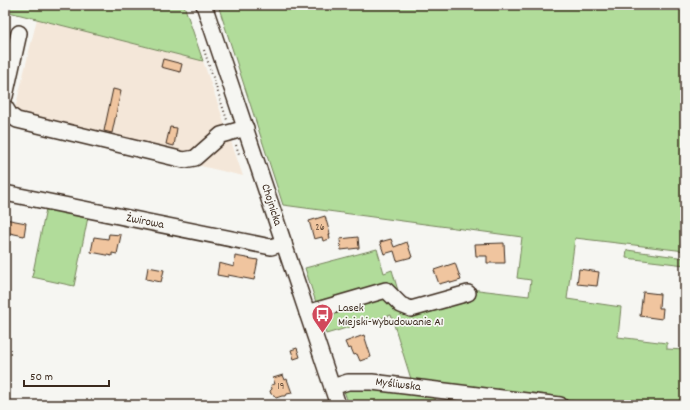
<svg xmlns="http://www.w3.org/2000/svg" width="690" height="410" viewBox="0 0 690 410" font-family="Dekko,sans-serif">
<rect width="100%" height="100%" fill="#f6f6f2"/>
<filter id="ink" filterUnits="userSpaceOnUse"><feTurbulence type="fractalNoise" baseFrequency=".025" numOctaves="2"/><feDisplacementMap in="SourceGraphic" scale="8" xChannelSelector="R" yChannelSelector="G"/><feConvolveMatrix kernelMatrix="1 2 1 2 8 2 1 2 1" color-interpolation-filters="sRGB"/></filter>
<g filter="url(#ink)">
<path fill="#f4e7d9" d="M37,19L203,61L243,176L12,121Z"/>
<g fill="#b1dc9a" stroke="#76835c">
<path d="M5,5H184L203,61L5,11Z"/>
<path d="M218,5H685V251L575,238L567,299L621,307L618,337L667,343V349L685,350V405H601L411,379L391,315L326,334L305,268L377,249L384,273L392,270L401,301L412,306L470,289L529,296L531,280L517,278L522,237L283,205Z"/>
<path d="M46,209L88,217L74,286L32,277Z"/>
<path d="M627,250L685,258V265L626,258Z"/>
<path d="M358,385L436,396L434,405H349L344,391Z"/>
</g>
<g fill="#f0c59f" stroke="#3b2a1e">
<path d="M163,59L182,64L180,72L161,67Z"/>
<path d="M113,89L121,91L112,133L104,131Z"/>
<path d="M170,127L177,128L174,146L166,144Z"/>
<path d="M325,216L330,234L329,235L330,239L323,241L322,237L314,239L309,221Z"/>
<path d="M5,219L26,223L24,236L5,232Z"/>
<path d="M109,234L121,235L117,254L112,253V256L91,252L94,237L108,239Z"/>
<path d="M358,237L359,248L341,250L340,239Z"/>
<path d="M391,239L394,247L407,242L412,257L397,261L394,251L384,254L380,242Z"/>
<path d="M504,243L505,263H487V256H476L475,244Z"/>
<path d="M235,256L258,260L254,280L228,275V277L217,275L219,263L234,267Z"/>
<path d="M455,263L461,280L451,283L450,281L439,284L434,270Z"/>
<path d="M148,267L164,270L161,282L146,279Z"/>
<path d="M579,269L599,272L597,286L577,284Z"/>
<path d="M643,292L660,294L659,308H663L662,319L640,316Z"/>
<path d="M364,335L371,357L360,361L357,354L354,355L351,348L348,349L345,342Z"/>
<path d="M297,348L300,357L294,359L291,350Z"/>
<path d="M283,375L285,380L287,379L292,393L287,394L286,396H282L276,398L274,395L271,394L270,391L272,389L271,385L275,384L273,378Z"/>
</g>
<g fill="none" stroke-linecap="round" stroke-linejoin="round">
<defs>
<g id="minor">
<path d="M204,5L338,405"/>
<path d="M5,96L19,33"/>
<path d="M5,107L10,115L17,120L184,160L195,158L221,135L246,128"/>
<path d="M5,193L271,247L284,243"/>
<path d="M307,313L386,290L401,305L411,309L468,293"/>
<path d="M332,387L348,382H372L560,405"/>
</g>
</defs>
<use href="#minor" stroke="#3b2a1e" stroke-width="18"/>
<g stroke="#3b2a1e" stroke-width="2" stroke-dasharray="1 3" stroke-linecap="butt">
<path d="M204,50L227,120"/>
<path d="M236,145L239,154"/>
</g>
<use href="#minor" stroke="#f6f6f2" stroke-width="15"/>
</g>
</g>
<defs>
<symbol id="bus-pin" viewBox="-11 -11 22 30"><path d="M0 17L-7.5 6A9.5 9.5 0 1 1 7.5 6Z" fill="#d1495b" stroke="#f6f6f2"/><path d="M-5-6H5V4H4V6H2V4H-2V6H-4V4H-5ZM-3.5-4V0h7V-4ZM-3.5 1.2v1.5H-2V1.2ZM2 1.2v1.5H3.5V1.2Z" fill="#fff"/></symbol>
</defs>
<g fill-rule="evenodd">
<use href="#bus-pin" x="310" y="302" width="25" height="34"/>
</g>
<g text-anchor="middle" dominant-baseline="central" stroke-width="3.5" stroke-linejoin="round" paint-order="stroke">
<g font-size="10" fill="#68513e">
<text x="320" y="228">26</text>
<text x="281" y="387">19</text>
</g>
<g font-size="12" fill="#3b2a1e" stroke="#f6f6f2">
<text transform="translate(271 205) rotate(72)">Chojnicka</text>
<text transform="translate(145 222) rotate(11)">Żwirowa</text>
<text transform="translate(398 385) rotate(7)">Myśliwska</text>
</g>
<g font-size="12" fill="#3b2a1e" stroke="#f6f6f2" text-anchor="start">
<text x="338" y="308">Lasek<tspan x="338" dy="14">Miejski-Wybudowanie A1</tspan></text>
</g>
</g>
<rect width="690" height="410" fill="none" stroke="#f6f6f2" stroke-width="20"/>
<rect x="10" y="10" width="670" height="390" fill="none" stroke="#3b2a1e" stroke-width="1.5" filter="url(#ink)"/>
<path d="M24 380v6h85v-6" fill="none" stroke="#3b2a1e" stroke-width="2"/>
<text x="30" y="380" font-size="12" fill="#3b2a1e" stroke="#f6f6f2" stroke-width="3" paint-order="stroke">50 m</text>
</svg>
